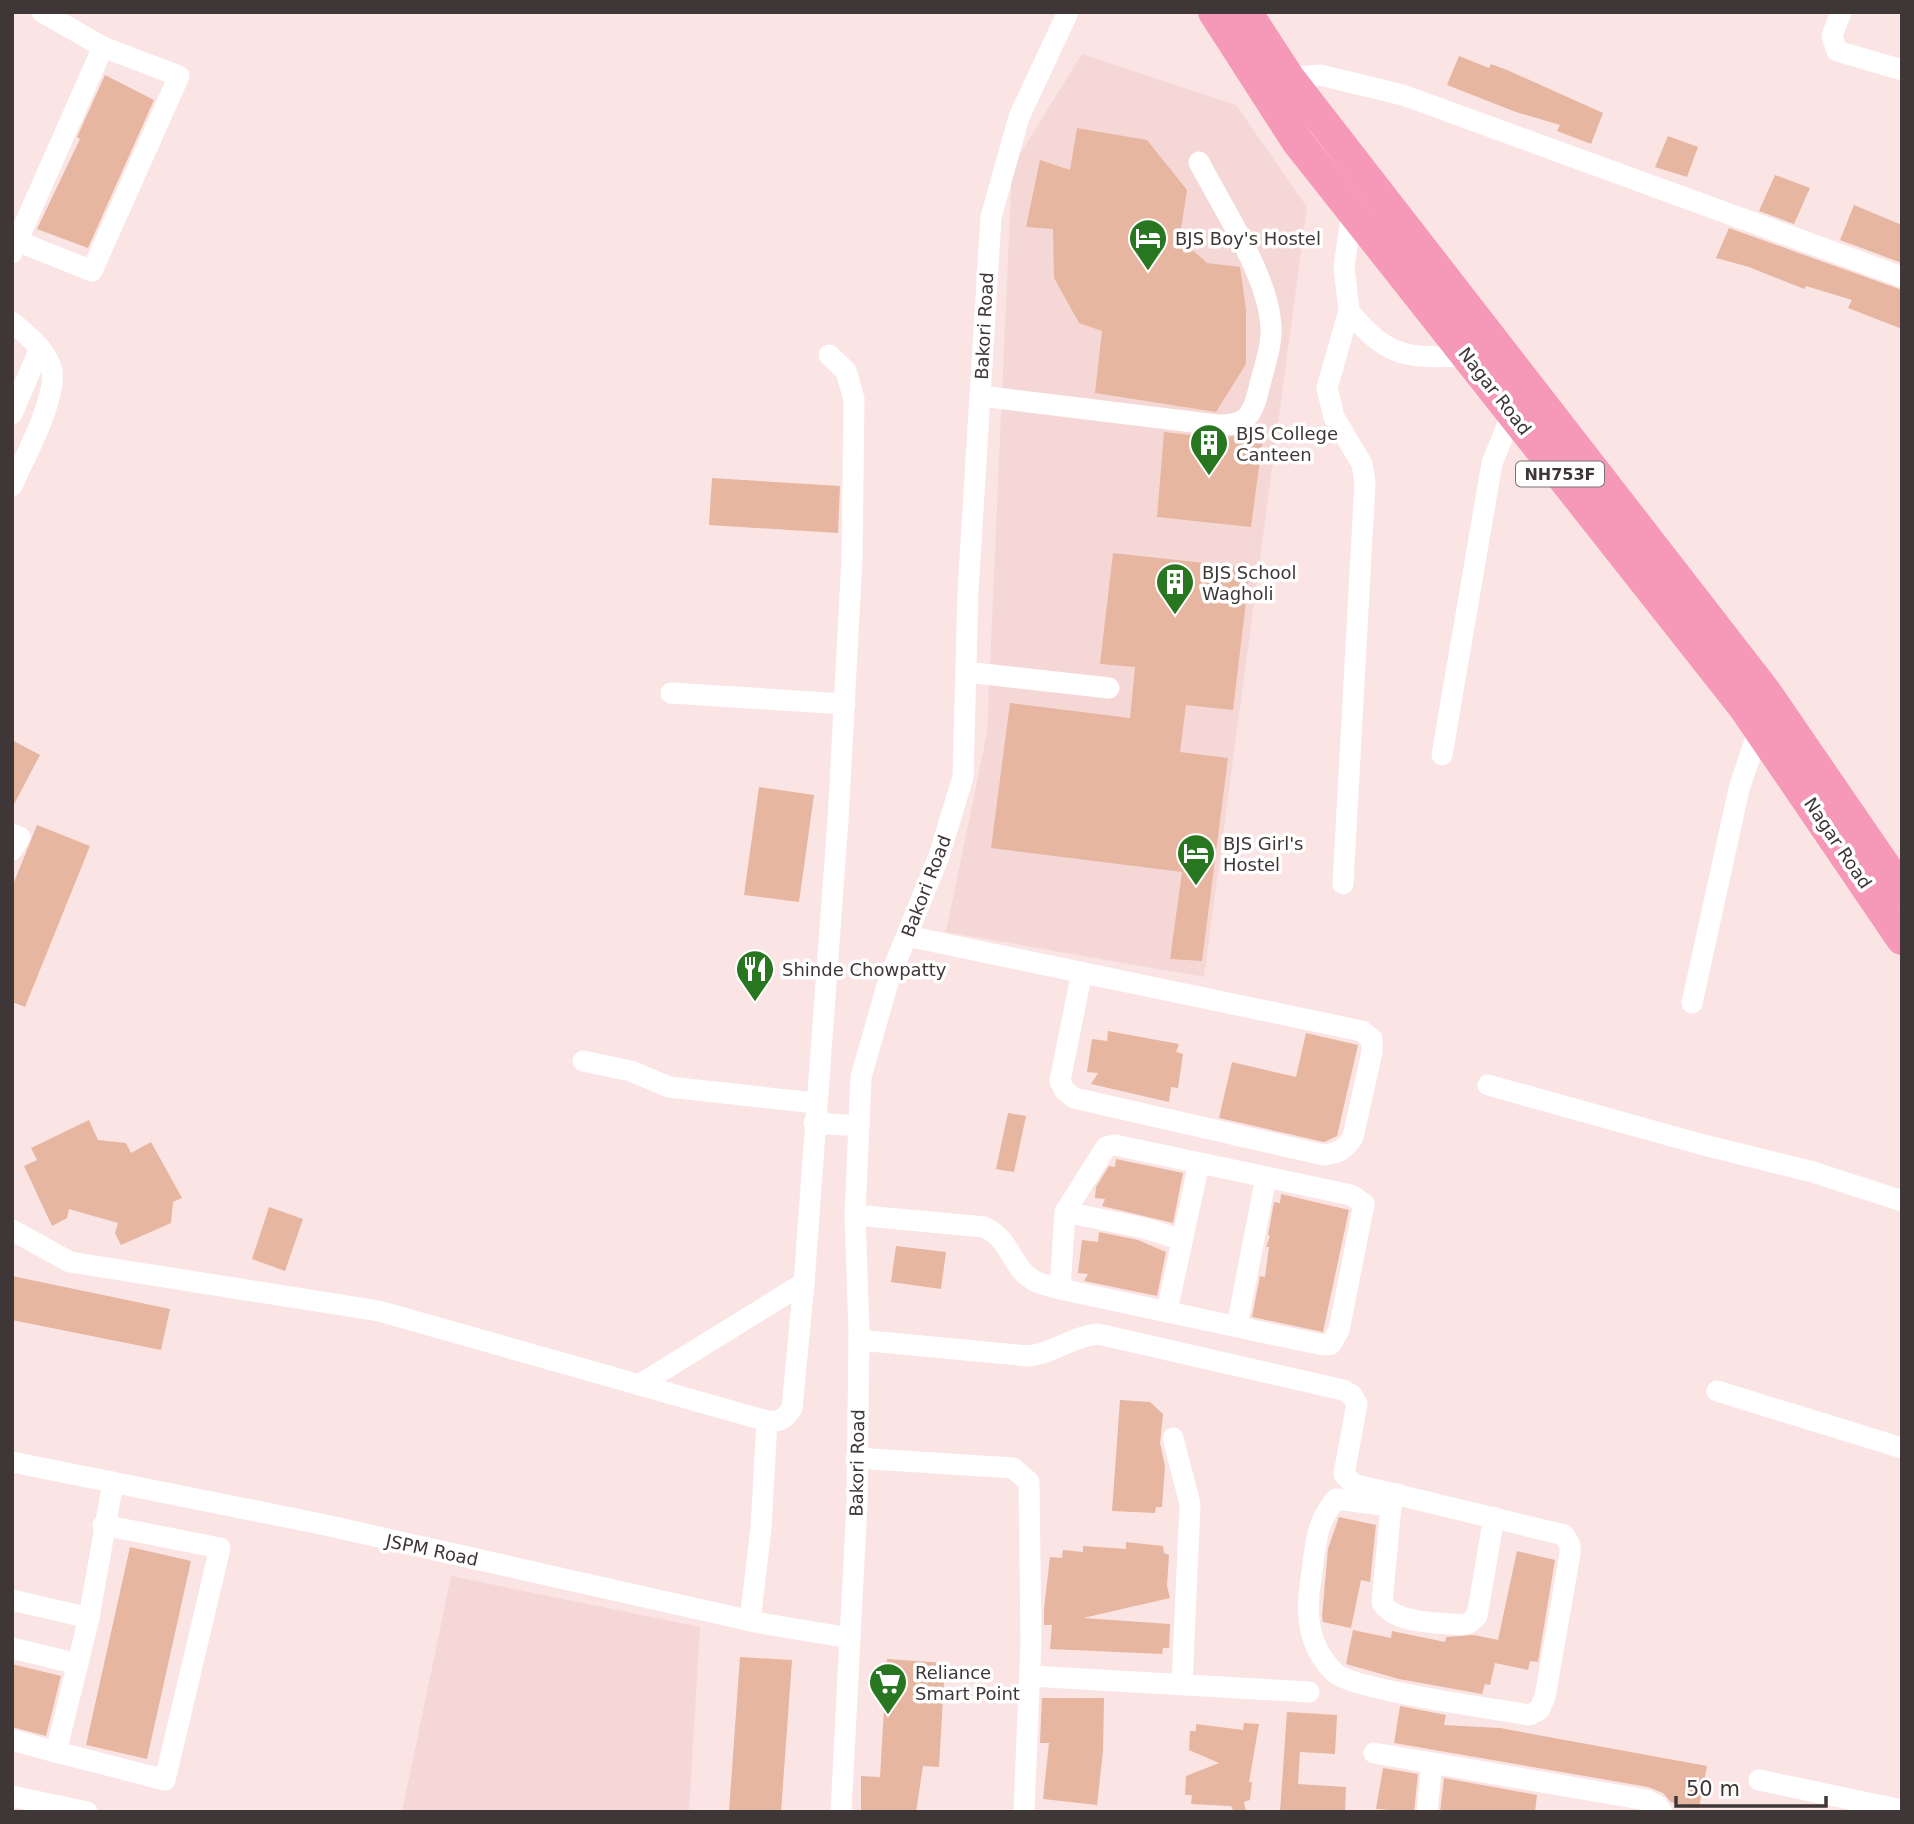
<svg xmlns="http://www.w3.org/2000/svg" width="1914" height="1824" viewBox="0 0 1914 1824" font-family="'DejaVu Sans',sans-serif">
<rect width="100%" height="100%" fill="#fae5e4"/>
<g fill="#f5d8d6">
<path d="M1082,54L1236,105L1307,207L1204,977L946,932L987,733L1012,167Z"/>
<path d="M451,1576L700,1627L689,1812H402Z"/>
</g>
<g fill="#e6b6a0">
<path d="M1459,56L1489,68L1491,64L1507,70L1603,113L1591,144L1557,131L1560,125L1516,112L1447,85Z"/>
<path d="M105,75L154,100L88,248L37,229L80,139L77,137Z"/>
<path d="M1077,128L1147,140L1187,190L1179,242L1189,247L1207,263L1240,267L1246,309V364L1216,412L1095,393L1102,331L1079,323L1054,278L1053,229L1026,227L1040,160L1070,170Z"/>
<path d="M1668,136L1698,147L1687,177L1655,167Z"/>
<path d="M1775,175L1810,188L1794,224L1759,211Z"/>
<path d="M1854,205L1902,225V263L1840,240Z"/>
<path d="M1729,228L1902,290V329L1848,308L1852,300L1806,286L1804,289L1749,267L1716,258Z"/>
<path d="M1164,432L1217,438L1243,435L1263,437L1251,527L1157,517Z"/>
<path d="M712,478L840,486L838,533L709,525Z"/>
<path d="M1113,553L1250,568L1233,710L1186,705L1180,752L1228,758L1202,961L1170,959L1182,872L991,848L1010,703L1130,718L1135,667L1100,664Z"/>
<path d="M12,740L40,755L12,808Z"/>
<path d="M759,787L814,795L799,902L744,895Z"/>
<path d="M37,825L90,846L25,1007L12,1002V887Z"/>
<path d="M1108,1031L1179,1044L1176,1052L1183,1054L1178,1088L1171,1087L1169,1102L1091,1084L1098,1073L1087,1072L1092,1039L1107,1041Z"/>
<path d="M1306,1033L1358,1045L1337,1136L1324,1142L1219,1118L1232,1062L1296,1077Z"/>
<path d="M1008,1113L1026,1116L1014,1172L996,1169Z"/>
<path d="M89,1120L98,1140L126,1143L131,1153L151,1142L182,1198L173,1202L171,1223L121,1245L115,1233L118,1223L69,1209L67,1218L52,1226L24,1166L37,1160L31,1148Z"/>
<path d="M1116,1159L1183,1173L1173,1223L1102,1206L1105,1199L1095,1198L1096,1187L1109,1166L1115,1167Z"/>
<path d="M1281,1194L1349,1210L1323,1332L1252,1317L1260,1276L1265,1277L1269,1247H1266L1270,1236L1268,1235L1274,1202L1280,1203Z"/>
<path d="M269,1207L303,1219L285,1271L252,1259Z"/>
<path d="M1099,1232L1138,1240L1166,1252L1157,1296L1084,1281L1088,1274L1078,1273L1082,1240L1098,1242Z"/>
<path d="M896,1246L946,1252L941,1289L891,1282Z"/>
<path d="M12,1276L170,1309L161,1350L12,1320Z"/>
<path d="M1120,1400L1150,1402L1163,1414L1160,1443L1165,1466L1162,1507H1156L1155,1513L1112,1511Z"/>
<path d="M1339,1517L1376,1525L1370,1582L1361,1580L1351,1628L1323,1622L1322,1616L1328,1549Z"/>
<path d="M1126,1542L1163,1546L1164,1553L1169,1555L1167,1586L1170,1598L1083,1618L1170,1624L1169,1648H1163L1162,1654L1050,1649L1052,1625H1044V1609L1050,1557L1062,1558L1063,1550L1083,1552V1546L1126,1549Z"/>
<path d="M130,1547L191,1561L147,1759L86,1745Z"/>
<path d="M1517,1551L1555,1560L1538,1662L1530,1661L1528,1670L1495,1663L1490,1685L1485,1684L1482,1694L1399,1679L1346,1664L1353,1630L1391,1638L1392,1631L1445,1642L1446,1637L1474,1635L1498,1640Z"/>
<path d="M740,1657L792,1660L781,1812H729Z"/>
<path d="M887,1659L945,1663L939,1767L923,1766L916,1812H861V1776L880,1777Z"/>
<path d="M12,1664L61,1676L46,1736L12,1727Z"/>
<path d="M1042,1698H1104L1103,1751L1097,1805L1043,1799L1049,1743H1040Z"/>
<path d="M1400,1706L1446,1715L1444,1725L1500,1728L1707,1766L1699,1808L1671,1802L1663,1793L1648,1787L1394,1743Z"/>
<path d="M1287,1712L1337,1715L1335,1754L1300,1752L1298,1784L1346,1787L1345,1812H1280Z"/>
<path d="M1244,1723L1259,1724L1249,1782H1252L1250,1800L1244,1802L1246,1812H1234L1231,1806L1191,1804L1192,1795H1185L1186,1776L1219,1763L1189,1750L1190,1731H1196V1724L1243,1730Z"/>
<path d="M1383,1768L1418,1774L1414,1812L1376,1809Z"/>
<path d="M1444,1778L1537,1795L1535,1812H1440Z"/>
</g>
<g fill="none" stroke-linecap="round" stroke-linejoin="round">
<g stroke="#fff" stroke-width="21">
<path d="M1841,12L1832,36L1837,51L1902,70"/>
<path d="M1289,78L1320,75L1403,95L1902,277"/>
<path d="M17,241L92,271L179,76L103,47"/>
<path d="M12,253L103,47L42,12"/>
<path d="M1349,311C1388,359 1408,358 1467,356"/>
<path d="M12,322C26,334 45,349 51,367C60,394 23,460 12,486"/>
<path d="M981,396L1217,425C1246,426 1253,416 1259,388C1263,371 1270,353 1271,335C1274,284 1223,209 1199,162"/>
<path d="M12,414L40,348"/>
<path d="M966,672L1109,688"/>
<path d="M671,693L845,704"/>
<path d="M1442,755L1492,463L1512,414"/>
<path d="M12,834L20,837L12,850"/>
<path d="M1343,884L1365,482L1362,464L1334,417L1327,388L1349,311L1344,267L1352,211"/>
<path d="M907,936L1362,1031L1372,1039V1052L1353,1137C1345,1150 1338,1153 1324,1155L1074,1098L1065,1091L1060,1081L1082,972"/>
<path d="M1692,1003L1739,789L1759,729"/>
<path d="M583,1061L631,1071L669,1087L815,1103"/>
<path d="M1488,1085L1700,1144L1813,1172L1902,1201"/>
<path d="M814,1123L859,1126"/>
<path d="M1065,1212L1144,1228L1182,1240"/>
<path d="M855,1215L984,1227C1012,1240 1010,1266 1033,1280C1040,1285 1052,1286 1060,1289L1323,1345L1331,1344L1339,1330L1364,1204L1351,1195L1115,1145L1106,1147L1065,1212L1060,1289"/>
<path d="M12,1230L70,1262L379,1311L767,1421C780,1422 785,1419 792,1408L804,1283L838,820L852,559L854,399L846,371L829,355"/>
<path d="M1167,1311L1199,1163"/>
<path d="M1237,1326L1266,1177"/>
<path d="M859,1340L1028,1356C1053,1354 1072,1336 1098,1334L1343,1390L1352,1395L1357,1404L1344,1474L1353,1484L1564,1535L1570,1545V1554L1545,1697L1539,1710L1529,1715C1496,1709 1354,1690 1335,1673C1308,1647 1305,1614 1311,1579C1316,1547 1314,1525 1336,1499L1391,1506"/>
<path d="M639,1385L804,1283"/>
<path d="M1717,1391L1902,1448"/>
<path d="M1173,1438L1190,1504L1182,1684"/>
<path d="M856,1458L1013,1468L1029,1482L1031,1642L1024,1812"/>
<path d="M12,1462L321,1524L760,1623L850,1638"/>
<path d="M1397,1494L1391,1506L1382,1603C1396,1624 1436,1622 1460,1625L1469,1623L1477,1616L1494,1517"/>
<path d="M103,1525L220,1548L165,1780L56,1752L89,1618L113,1482"/>
<path d="M12,1600L89,1618"/>
<path d="M750,1621L761,1528L767,1421"/>
<path d="M12,1648L78,1664"/>
<path d="M1030,1676L1309,1692"/>
<path d="M12,1740L56,1752"/>
<path d="M1374,1753L1646,1800L1657,1805L1662,1812"/>
<path d="M1759,1780L1902,1810"/>
<path d="M12,1796L87,1812"/>
<path d="M841,1812L857,1503L859,1331L855,1215L861,1077L889,979L939,856L963,777L968,591L991,217L1019,117L1068,12"/>
<path d="M1427,1812L1432,1763"/>
</g>
<g stroke="#f699b9" stroke-width="32">
<path d="M1214,12L1297,141L1744,707L1902,939"/>
<path d="M1246,12L1289,78L1764,690L1902,891"/>
</g>
</g>
<defs>
<symbol id="hotel-pin" viewBox="-11 -11 22 30"><path d="M0 17L-7.5 6A9.5 9.5 0 1 1 7.5 6Z" fill="#28761f" stroke="#fff"/><path d="M-6-4.5h1.5V1H6V5H4.5V3h-9V5H-6ZM-4 0a1.8 1.8 0 1 1 3.6 0ZM.5 0V-2.5h3Q6-2.5 6 0Z" fill="#fff"/></symbol>
<symbol id="building-pin" viewBox="-11 -11 22 30"><path d="M0 17L-7.5 6A9.5 9.5 0 1 1 7.5 6Z" fill="#28761f" stroke="#fff"/><path d="M-4-6H4V6H1V3H-1V6H-4ZM-2.5-4.3h1.7v1.8h-1.7ZM.8-4.3h1.7v1.8H.8ZM-2.5-1h1.7V.8h-1.7ZM.8-1h1.7V.8H.8Z" fill="#fff"/></symbol>
<symbol id="restaurant-pin" viewBox="-11 -11 22 30"><path d="M0 17L-7.5 6A9.5 9.5 0 1 1 7.5 6Z" fill="#28761f" stroke="#fff"/><path d="M-5-6h1v4h1v-4h1v4h1v-4h1v5L-1.5 .5V6h-2V.5L-5-1ZM5-6V6H3V1.5H1.5Q1.5-4 5-6Z" fill="#fff"/></symbol>
<symbol id="supermarket-pin" viewBox="-11 -11 22 30"><path d="M0 17L-7.5 6A9.5 9.5 0 1 1 7.5 6Z" fill="#28761f" stroke="#fff"/><path d="M-6-5.5h2.5l.6 2H6L4.5 2H-2.5L-4.4-4H-6ZM-1.5 3.2a1.3 1.3 0 1 0 .1 0ZM3 3.2a1.3 1.3 0 1 0 .1 0Z" fill="#fff"/></symbol>
</defs>
<g fill-rule="evenodd">
<use href="#hotel-pin" x="1126" y="216" width="44" height="60"/>
<use href="#building-pin" x="1187" y="421" width="44" height="60"/>
<use href="#building-pin" x="1153" y="560" width="44" height="60"/>
<use href="#hotel-pin" x="1174" y="831" width="44" height="60"/>
<use href="#restaurant-pin" x="733" y="947" width="44" height="60"/>
<use href="#supermarket-pin" x="866" y="1660" width="44" height="60"/>
</g>
<g text-anchor="middle" dominant-baseline="central" stroke-width="7" stroke-linejoin="round" paint-order="stroke">
<rect fill="#fff" stroke="#797373" stroke-width="2" x="1516" y="461.5" width="88" height="25" rx="5"/>
<g font-size="16" font-weight="bold" fill="#3f3737">
<text x="1560" y="474">NH753F</text>
</g>
<g font-size="18" fill="#3f3737" stroke="#fff" text-anchor="start">
<text x="1175" y="238">BJS Boy's Hostel</text>
<text x="1236" y="433">BJS College<tspan x="1236" dy="21">Canteen</tspan></text>
<text x="1202" y="572">BJS School<tspan x="1202" dy="21">Wagholi</tspan></text>
<text x="1223" y="843">BJS Girl's<tspan x="1223" dy="21">Hostel</tspan></text>
<text x="782" y="969">Shinde Chowpatty</text>
<text x="915" y="1672">Reliance<tspan x="915" dy="21">Smart Point</tspan></text>
</g>
<g font-size="18" fill="#3f3737" stroke="#fff">
<text transform="translate(984 326) rotate(-87)">Bakori Road</text>
<text transform="translate(1495 391) rotate(52)">Nagar Road</text>
<text transform="translate(1838 843) rotate(56)">Nagar Road</text>
<text transform="translate(926 886) rotate(-69)">Bakori Road</text>
<text transform="translate(857 1463) rotate(-89)">Bakori Road</text>
<text transform="translate(432 1550) rotate(12)">JSPM Road</text>
</g>
</g>
<rect width="1914" height="1824" fill="none" stroke="#3f3737" stroke-width="28"/>
<path d="M1676 1796v10h150v-10" fill="none" stroke="#3f3737" stroke-width="3.5"/>
<text x="1686" y="1796" font-size="21" fill="#3f3737" stroke="#ffffff" stroke-width="5" paint-order="stroke">50 m</text>
</svg>
